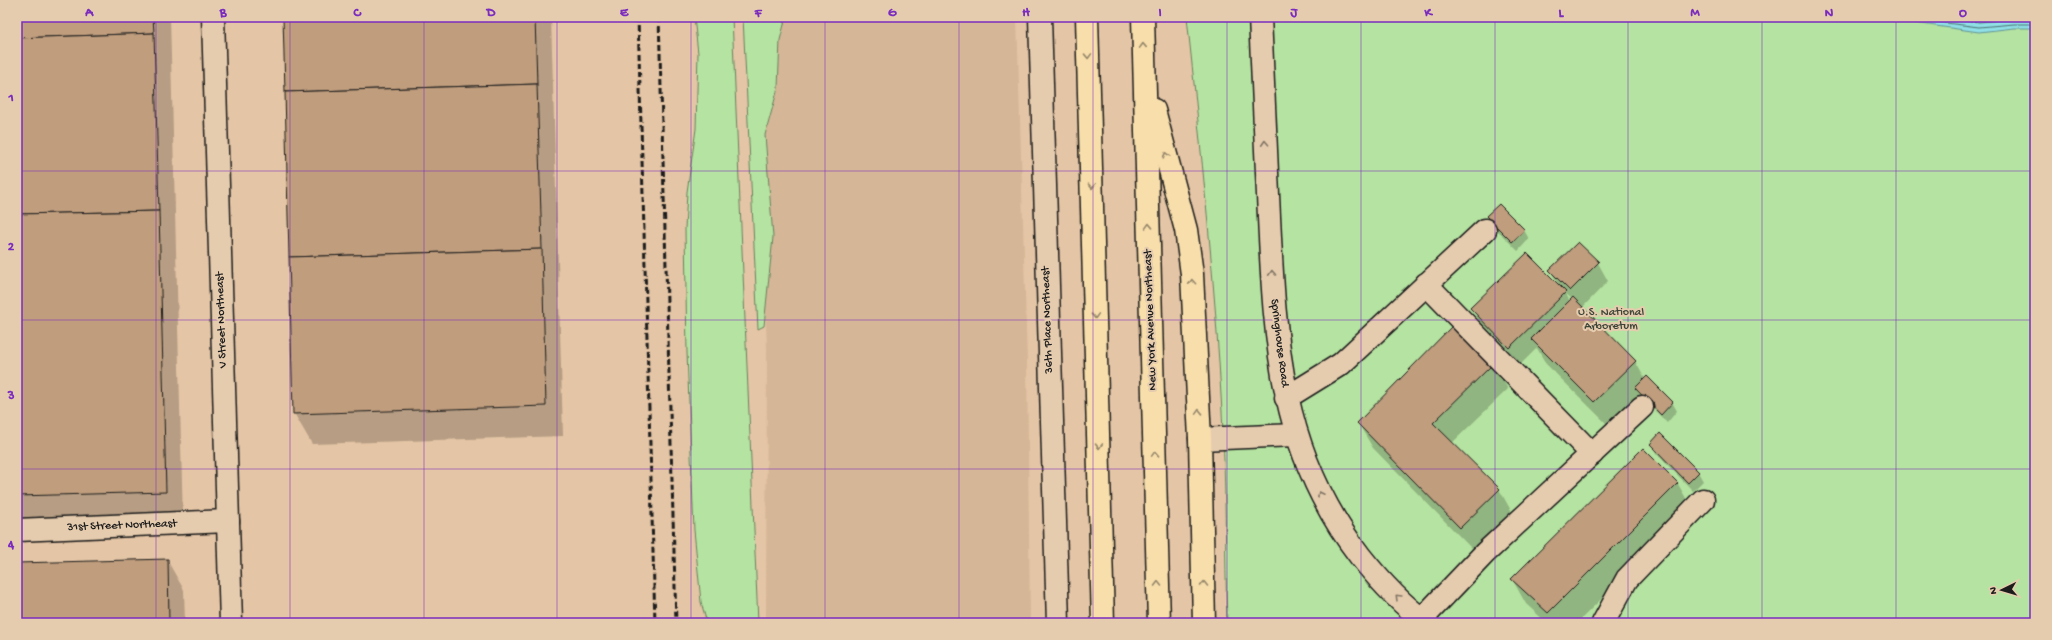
<svg xmlns="http://www.w3.org/2000/svg" width="2052" height="640" viewBox="0 0 2052 640" font-family="'Gochi Hand',sans-serif">
<rect width="100%" height="100%" fill="#e4c5a5"/>
<filter id="ink" filterUnits="userSpaceOnUse"><feTurbulence type="fractalNoise" baseFrequency=".025" numOctaves="2"/><feDisplacementMap in="SourceGraphic" scale="8" xChannelSelector="R" yChannelSelector="G"/><feConvolveMatrix kernelMatrix="1 2 1 2 8 2 1 2 1" color-interpolation-filters="sRGB"/></filter>
<g filter="url(#ink)">
<path fill="#d5b696" d="M754,17H1017L1027,362L1030,623H766L767,348Z"/>
<g fill="#b5e3a1" stroke="#68805e">
<path d="M694,17H732L758,623H707L701,602L694,530L687,352L685,229L687,192L696,129L698,53Z"/>
<path d="M743,17H786L780,40L778,88L765,135L773,237L764,326L758,329Z"/>
<path d="M1187,17H2035V623H1227C1225,553 1226,482 1222,412C1215,280 1201,149 1187,17Z"/>
</g>
<path fill="#8fe1e7" stroke="#619296" d="M1871,17H2035V28H2014L1979,32Z"/>
<g fill="#0003" fill-rule="evenodd">
<path d="M17,17H170L183,522L17,527Z"/>
<path d="M284,17H551L563,436L312,444L294,413Z"/>
<path d="M1487,216L1524,230L1529,239L1518,251L1492,225Z"/>
<path d="M1578,243L1598,263L1608,281L1582,308L1635,361L1645,379L1672,402L1677,411L1667,423L1640,395L1609,426L1546,364L1537,348L1520,365L1482,326L1472,308L1560,287L1550,270ZM1565,293L1572,299L1570,301Z"/>
<path d="M1493,364L1508,389L1452,443L1499,489L1513,514L1475,552L1373,448L1358,423Z"/>
<path d="M1651,444L1698,472L1703,481L1693,491L1656,453Z"/>
<path d="M1643,449L1678,484L1692,509L1577,623H1547L1526,604L1512,579Z"/>
<path d="M167,560L184,590L185,623H17V564Z"/>
</g>
<g fill="none" stroke-linecap="round" stroke-linejoin="round">
<g stroke="#4a6b6d" stroke-width="1">
<path d="M1896,17L1979,27L2014,24H2035"/>
<path d="M1936,17L1979,22L2014,19H2035"/>
</g>
</g>
<g fill="#bf9d7d" stroke="#1c1c1c">
<path d="M17,17H153L154,33L17,38Z"/>
<path d="M283,17H535L537,84L285,92Z"/>
<path d="M154,33L159,211L17,214V38Z"/>
<path d="M537,84L542,249L289,257L285,92Z"/>
<path d="M1499,204L1525,230L1512,242L1486,216Z"/>
<path d="M159,211L166,492L17,496V214Z"/>
<path d="M1578,242L1599,262L1570,291L1549,270Z"/>
<path d="M542,249L546,406L293,414L289,257Z"/>
<path d="M1527,253L1566,292L1509,348L1470,308Z"/>
<path d="M1573,297L1636,361L1594,402L1531,339Z"/>
<path d="M1454,324L1494,363L1433,423L1500,489L1460,528L1357,423Z"/>
<path d="M1647,376L1673,402L1661,415L1635,388Z"/>
<path d="M1660,433L1699,472L1688,483L1650,444Z"/>
<path d="M1643,448L1678,483L1548,613L1511,579Z"/>
<path d="M168,559L169,623H17V563Z"/>
</g>
<g fill="none" stroke-linecap="round" stroke-linejoin="round">
<defs>
<g id="minor">
<path d="M213,17L231,623"/>
<path d="M1040,17L1058,623"/>
<path d="M1260,17C1263,84 1266,150 1269,217C1275,343 1280,452 1360,556C1379,580 1402,605 1427,623"/>
<path d="M1426,284L1592,454"/>
<path d="M1286,398L1341,364L1485,230"/>
<path d="M1200,439L1296,435"/>
<path d="M17,530L228,521"/>
<path d="M1422,619L1485,553L1642,407"/>
<path d="M1603,623L1627,579L1703,500"/>
</g>
<g id="highway">
<path d="M1087,17L1103,623"/>
<path d="M1143,17L1159,623"/>
<path d="M1154,110L1186,230L1192,274L1200,439L1204,623"/>
</g>
</defs>
<use href="#minor" stroke="#1c1c1c" stroke-width="25"/>
<use href="#highway" stroke="#1c1c1c" stroke-width="25"/>
<use href="#minor" stroke="#e6ccae" stroke-width="22"/>
<use href="#highway" stroke="#f8deab" stroke-width="22"/>
<g stroke="#1c1c1c" stroke-width="3" stroke-dasharray="6 3" stroke-linecap="butt">
<path d="M638,17L655,623"/>
<path d="M659,17L676,623"/>
</g>
</g>
<defs><path id="oneway-chevron" d="M-2-3.5L2.5 0L-2 3.5" fill="none" stroke-width="1.6" stroke-linecap="round" stroke-linejoin="round"/></defs>
<g stroke="#95876b">
<use href="#oneway-chevron" transform="translate(1143 46) rotate(-92)"/>
<use href="#oneway-chevron" transform="translate(1088 56) rotate(88)"/>
<use href="#oneway-chevron" transform="translate(1166 155) rotate(-105)"/>
<use href="#oneway-chevron" transform="translate(1092 186) rotate(88)"/>
<use href="#oneway-chevron" transform="translate(1149 226) rotate(-92)"/>
<use href="#oneway-chevron" transform="translate(1192 282) rotate(-94)"/>
<use href="#oneway-chevron" transform="translate(1095 316) rotate(88)"/>
<use href="#oneway-chevron" transform="translate(1199 412) rotate(-92)"/>
<use href="#oneway-chevron" transform="translate(1099 446) rotate(88)"/>
<use href="#oneway-chevron" transform="translate(1155 454) rotate(-92)"/>
<use href="#oneway-chevron" transform="translate(1158 584) rotate(-91)"/>
<use href="#oneway-chevron" transform="translate(1204 584) rotate(-90)"/>
</g>
<g stroke="#817465">
<use href="#oneway-chevron" transform="translate(1265 143) rotate(-93)"/>
<use href="#oneway-chevron" transform="translate(1272 273) rotate(-93)"/>
<use href="#oneway-chevron" transform="translate(1320 494) rotate(-117)"/>
<use href="#oneway-chevron" transform="translate(1398 597) rotate(-135)"/>
</g>
</g>
<path fill="none" stroke="#7b2cbf" stroke-width="1" stroke-opacity="0.55" d="M156,17V623M290,17V623M424,17V623M557,17V623M691,17V623M825,17V623M959,17V623M1093,17V623M1227,17V623M1361,17V623M1495,17V623M1628,17V623M1762,17V623M1896,17V623M17,171H2035M17,320H2035M17,469H2035"/>
<g text-anchor="middle" dominant-baseline="central" stroke-width="4" stroke-linejoin="round" paint-order="stroke">
<g font-size="12" fill="#3b4437" stroke="#e6ccae">
<text x="1611" y="313">U.S. National<tspan x="1611" dy="14">Arboretum</tspan></text>
</g>
<g font-size="12" fill="#1c1c1c" stroke="#e6ccae">
<text transform="translate(222 320) rotate(-92)">V Street Northeast</text>
<text transform="translate(1048 320) rotate(-92)">36th Place Northeast</text>
<text transform="translate(1151 320) rotate(-92)">New York Avenue Northeast</text>
<text transform="translate(1279 343) rotate(83)">Springhouse Road</text>
<text transform="translate(122 526) rotate(-2)">31st Street Northeast</text>
</g>
</g>
<rect width="2052" height="640" fill="none" stroke="#e6ccae" stroke-width="44"/>
<g transform="translate(2002 590) rotate(265)" stroke="#e6ccae" stroke-width="3" paint-order="stroke">
<path d="M0-3L7 15L0 10L-7 15Z" fill="#1c1c1c"/>
<text y="-6" font-size="11" font-weight="bold" text-anchor="middle" fill="#1c1c1c">N</text>
</g>
<rect x="22" y="22" width="2008" height="596" fill="none" stroke="#7b2cbf" stroke-width="1.5"/>
<g font-size="13" text-anchor="middle" font-weight="bold" fill="#7b2cbf">
<text x="89" y="16">A</text>
<text x="223" y="16">B</text>
<text x="357" y="16">C</text>
<text x="491" y="16">D</text>
<text x="624" y="16">E</text>
<text x="758" y="16">F</text>
<text x="892" y="16">G</text>
<text x="1026" y="16">H</text>
<text x="1160" y="16">I</text>
<text x="1294" y="16">J</text>
<text x="1428" y="16">K</text>
<text x="1561" y="16">L</text>
<text x="1695" y="16">M</text>
<text x="1829" y="16">N</text>
<text x="1963" y="16">O</text>
<text x="11" y="101">1</text>
<text x="11" y="250">2</text>
<text x="11" y="399">3</text>
<text x="11" y="548">4</text>
</g>
</svg>
